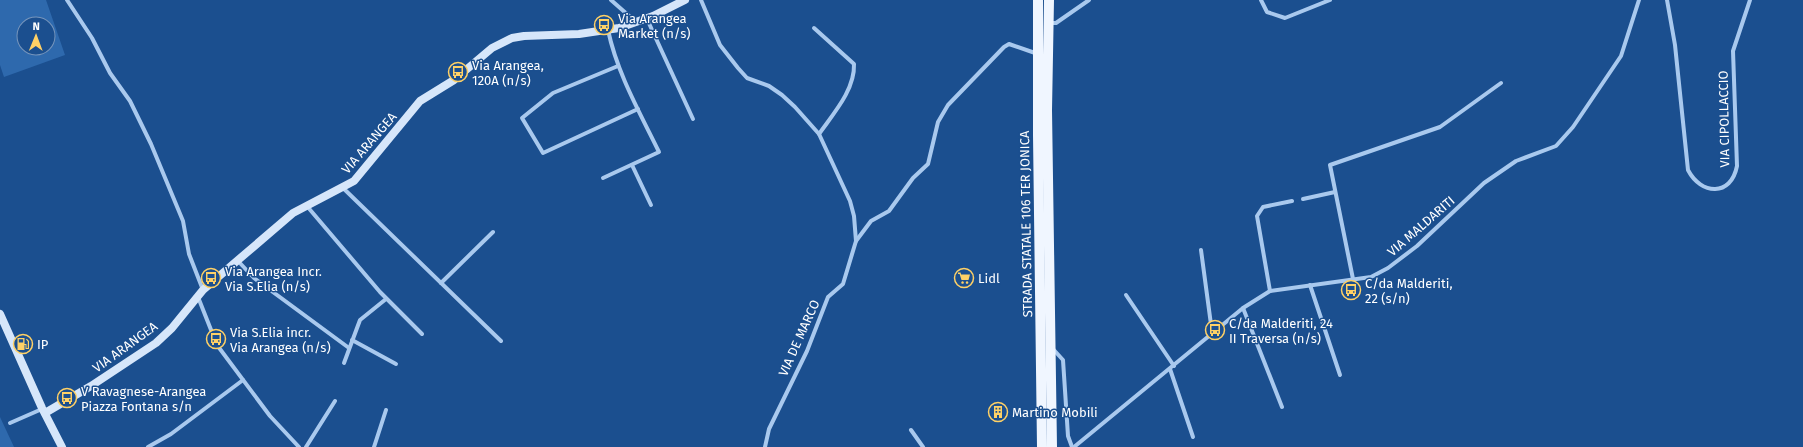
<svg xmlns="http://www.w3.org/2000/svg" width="1803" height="447" viewBox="0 0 1803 447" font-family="'Fira Sans',sans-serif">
<rect width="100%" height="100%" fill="#1b4f8f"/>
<g fill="#2e69ad" fill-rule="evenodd">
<path d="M0,0H46L65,55L4,77L0,65ZM24,24H48V48H24Z"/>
<path d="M0,417L14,447H0Z"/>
</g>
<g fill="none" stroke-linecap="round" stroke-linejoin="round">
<g stroke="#a9c9ee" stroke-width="4">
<path d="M67,0L92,38L110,73L130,101L151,144L183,221L189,254L203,290"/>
<path d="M611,0L636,22"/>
<path d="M701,0L720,45L738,68L747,78L769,86L782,95L795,107L819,134L850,201L854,216L856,241L843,284L828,297L807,351L769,429L765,447"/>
<path d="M1261,0L1267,12L1285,18L1330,0"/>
<path d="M1667,0L1675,45L1688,170C1701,195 1731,197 1737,166L1733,51L1750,0"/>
<path d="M647,19L693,119"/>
<path d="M1049,23H1056L1089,0"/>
<path d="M814,28L854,64C855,90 833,114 819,134"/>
<path d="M618,66L553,93L522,118L543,153L638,109"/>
<path d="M632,165L651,205"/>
<path d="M603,178L659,152C640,113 617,73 608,30"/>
<path d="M343,188L501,341"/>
<path d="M1303,199L1335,192"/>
<path d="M306,205L380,292L422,334"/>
<path d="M856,241L871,221L889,211L913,178L928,164L938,122L948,105L1004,47L1009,44L1038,54"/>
<path d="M1201,250L1212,332"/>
<path d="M238,261L254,278L349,348"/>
<path d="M1353,279L1330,165L1440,127L1501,83"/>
<path d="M441,283L493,232"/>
<path d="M1310,285L1340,375"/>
<path d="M1270,291L1257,216L1263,207L1292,201"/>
<path d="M1126,295L1174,366"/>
<path d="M198,297L217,345L270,416L299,447"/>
<path d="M1243,308L1282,407"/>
<path d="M352,340L396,364"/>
<path d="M1053,349L1063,360L1068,436L1072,447"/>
<path d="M344,363L360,320L386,299"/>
<path d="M1170,369L1193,437"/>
<path d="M10,423L42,409"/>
<path d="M911,430L923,447"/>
<path d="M148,447L171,434L243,380"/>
<path d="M306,447L335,401"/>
<path d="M374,447L386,410"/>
<path d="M1074,447L1243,308L1270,291L1371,277L1388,268L1417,246L1484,183L1516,161L1556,146L1573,127L1621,56L1639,0"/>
</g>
<g stroke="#d6e6fa" stroke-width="8">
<path d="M0,314L42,408L62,447"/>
<path d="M45,413L91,386L156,343L172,328L203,290L293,213L354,181L420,101L454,80L492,48L512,38L524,36L579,34L619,28L653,16L685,0"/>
</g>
<g stroke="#f0f6ff" stroke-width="10">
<path d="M1038,0V135L1042,447"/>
<path d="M1049,0L1047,110L1052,447"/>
</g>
</g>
<defs>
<symbol id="bus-ring" viewBox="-11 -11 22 22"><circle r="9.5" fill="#1b4f8f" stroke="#ffd166" stroke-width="1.5"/><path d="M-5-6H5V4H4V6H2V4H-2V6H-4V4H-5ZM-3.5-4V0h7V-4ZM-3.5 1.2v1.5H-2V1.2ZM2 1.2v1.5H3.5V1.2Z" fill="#ffd166"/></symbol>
<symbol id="supermarket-ring" viewBox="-11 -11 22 22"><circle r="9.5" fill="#1b4f8f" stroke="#ffd166" stroke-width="1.5"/><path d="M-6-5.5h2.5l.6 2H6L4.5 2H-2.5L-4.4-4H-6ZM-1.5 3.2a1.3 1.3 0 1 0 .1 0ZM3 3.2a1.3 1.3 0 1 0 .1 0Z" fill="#ffd166"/></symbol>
<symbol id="fuel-ring" viewBox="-11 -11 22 22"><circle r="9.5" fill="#1b4f8f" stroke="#ffd166" stroke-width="1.5"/><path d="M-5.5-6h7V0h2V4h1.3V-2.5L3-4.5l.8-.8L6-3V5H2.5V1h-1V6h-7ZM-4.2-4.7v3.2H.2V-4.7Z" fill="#ffd166"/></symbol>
<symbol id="building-ring" viewBox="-11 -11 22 22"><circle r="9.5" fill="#1b4f8f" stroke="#ffd166" stroke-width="1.5"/><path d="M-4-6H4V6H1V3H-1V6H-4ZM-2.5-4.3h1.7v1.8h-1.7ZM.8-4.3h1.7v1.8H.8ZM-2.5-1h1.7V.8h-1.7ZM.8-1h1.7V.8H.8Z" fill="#ffd166"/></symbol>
</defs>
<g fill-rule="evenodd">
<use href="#bus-ring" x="593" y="14" width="22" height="22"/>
<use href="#bus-ring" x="447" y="61" width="22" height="22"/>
<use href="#bus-ring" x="200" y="267" width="22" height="22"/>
<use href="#supermarket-ring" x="953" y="267" width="22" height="22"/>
<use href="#bus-ring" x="1340" y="279" width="22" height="22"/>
<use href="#bus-ring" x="1204" y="319" width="22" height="22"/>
<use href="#bus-ring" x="205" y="328" width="22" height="22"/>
<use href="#fuel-ring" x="12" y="333" width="22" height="22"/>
<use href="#bus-ring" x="56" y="387" width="22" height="22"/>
<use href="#building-ring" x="987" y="401" width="22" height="22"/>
</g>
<g text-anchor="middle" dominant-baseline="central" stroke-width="3" stroke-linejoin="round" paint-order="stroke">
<g font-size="13" fill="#fff" stroke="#1b4f8f" text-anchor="start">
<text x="618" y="18">Via Arangea<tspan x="618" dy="15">Market (n/s)</tspan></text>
<text x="472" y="65">Via Arangea,<tspan x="472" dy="15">120A (n/s)</tspan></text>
<text x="225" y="271">Via Arangea Incr.<tspan x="225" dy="15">Via S.Elia (n/s)</tspan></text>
<text x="978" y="278">Lidl</text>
<text x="1365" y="283">C/da Malderiti,<tspan x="1365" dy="15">22 (s/n)</tspan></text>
<text x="1229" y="323">C/da Malderiti, 24<tspan x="1229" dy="15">II Traversa (n/s)</tspan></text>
<text x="230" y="332">Via S.Elia incr.<tspan x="230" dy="15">Via Arangea (n/s)</tspan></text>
<text x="37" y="344">IP</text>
<text x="81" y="391">V Ravagnese-Arangea<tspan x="81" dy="15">Piazza Fontana s/n</tspan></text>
<text x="1012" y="412">Martino Mobili</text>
</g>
<g font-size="13" fill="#fff" stroke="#1b4f8f">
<text transform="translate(1724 119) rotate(-91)">VIA CIPOLLACCIO</text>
<text transform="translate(369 143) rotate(-49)">VIA ARANGEA</text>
<text transform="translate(1026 224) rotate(-91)">STRADA STATALE 106 TER JONICA</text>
<text transform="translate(1421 226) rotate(-41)">VIA MALDARITI</text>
<text transform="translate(799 338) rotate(-66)">VIA DE MARCO</text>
<text transform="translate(125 347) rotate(-36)">VIA ARANGEA</text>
</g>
</g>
<g transform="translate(36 36) rotate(1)"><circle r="19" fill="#1b4f8f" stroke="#7695bc"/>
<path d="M0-3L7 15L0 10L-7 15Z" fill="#ffd166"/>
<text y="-6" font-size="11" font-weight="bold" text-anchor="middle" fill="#ffffff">N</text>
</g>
</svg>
